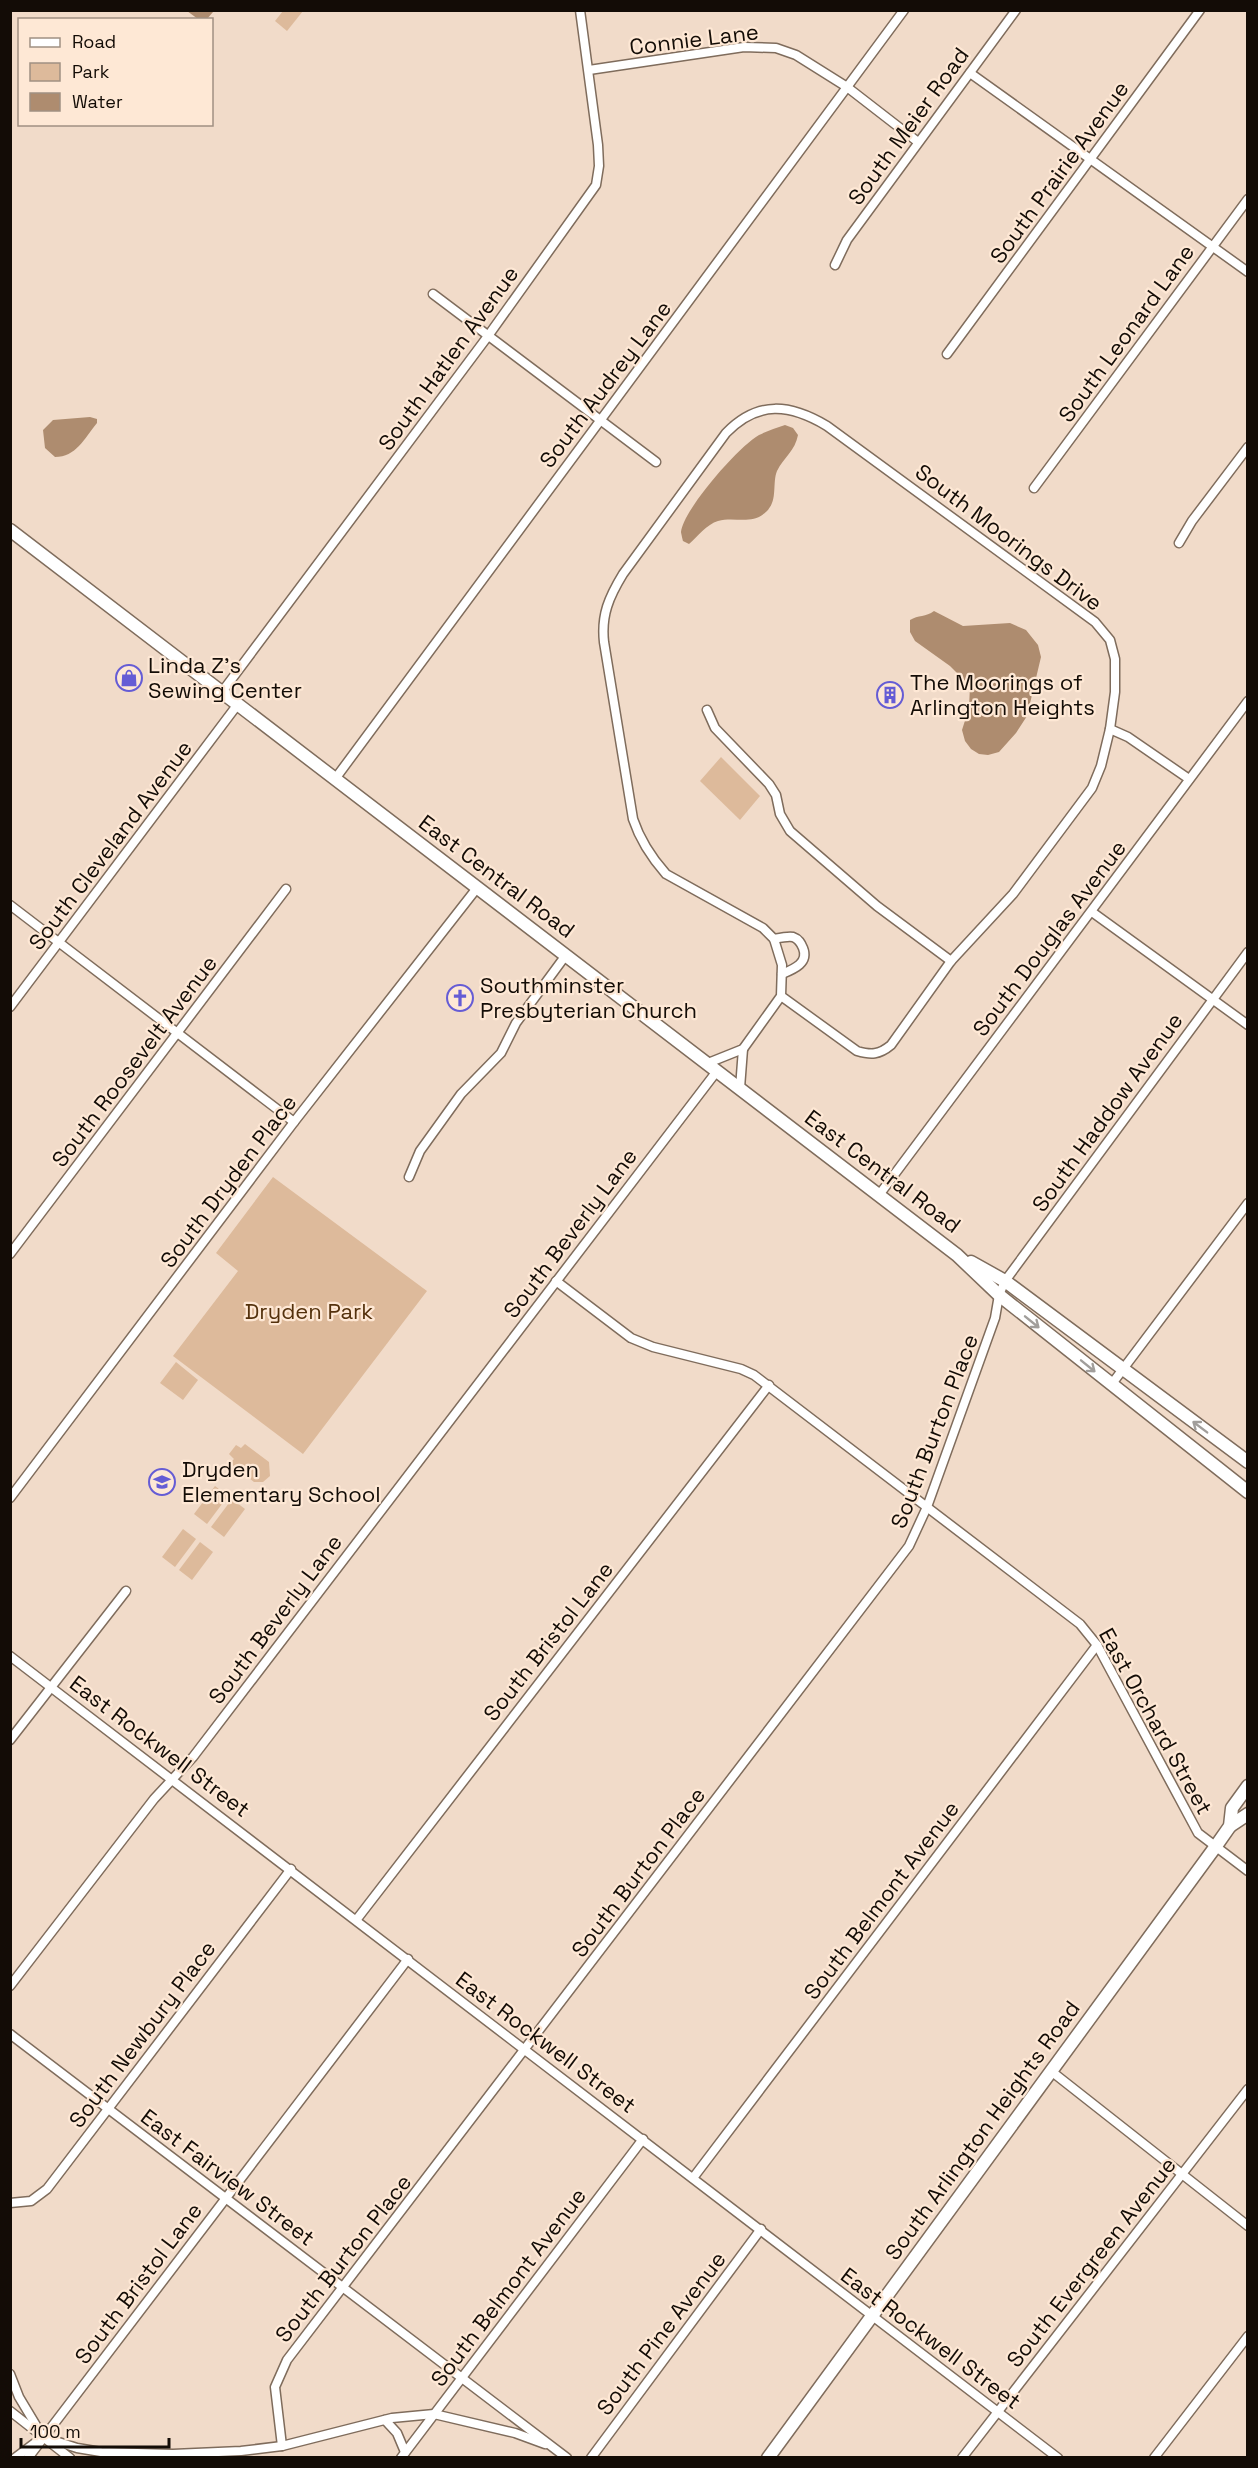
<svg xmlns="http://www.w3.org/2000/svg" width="1258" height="2468" viewBox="0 0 1258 2468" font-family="'Space Grotesk',sans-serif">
<rect width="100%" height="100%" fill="#f1dbc9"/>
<g fill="#ddba9b">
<path d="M283,11H303L287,31L275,21Z"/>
<path d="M721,757L760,796L740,820L700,781Z"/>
<path d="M273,1177L427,1291L303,1454L173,1356L238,1271L216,1253Z"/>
<path d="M176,1362L198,1380L183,1400L160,1383Z"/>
<path d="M245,1444L269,1462L270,1476L263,1482H254L230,1463L234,1459L229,1454L236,1445L241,1448Z"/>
<path d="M215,1486L228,1496L207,1524L194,1514Z"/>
<path d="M232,1499L245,1509L224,1537L211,1527Z"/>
<path d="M183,1529L196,1539L175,1567L162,1557Z"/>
<path d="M200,1542L213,1552L192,1580L179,1570Z"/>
</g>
<g fill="#ae8c6f">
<path d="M187,11H212L213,12L207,19H198Z"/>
<path d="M90,417L97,419V423C84,439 76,457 55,457L45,448L43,430L53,420Z"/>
<path d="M785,425L793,428L798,435C795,451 784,457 777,471C772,483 778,500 767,511C752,526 735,516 718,521C707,524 697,537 689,544L683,541C683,541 681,533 681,532C683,510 739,446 759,435C767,431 776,428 785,425Z"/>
<path d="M934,611L963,626L1010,623L1026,630L1038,645L1041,657L1027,716L1016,733L999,752L988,755L979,754L971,749L965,741L962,730L969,708L970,686L950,666L915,641L910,632V620C918,615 926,617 934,611Z"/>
</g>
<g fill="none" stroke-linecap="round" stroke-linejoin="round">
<defs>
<g id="minor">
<path d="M589,70L744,47L776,48L796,55L847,87L918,142"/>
<path d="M970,73L1248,272"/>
<path d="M835,265L847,240L1016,10"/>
<path d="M433,294L656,462"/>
<path d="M947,354L1200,10"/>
<path d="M1034,488L1248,199"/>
<path d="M1179,543L1192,521L1248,447"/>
<path d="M222,692L488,336L596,185L599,166L598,145L580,10"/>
<path d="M707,710L715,728L769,784L776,795L780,814L790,831L877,906L951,961"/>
<path d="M1110,729L1128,737L1189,779"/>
<path d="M335,779L904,10"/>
<path d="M10,905L294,1122"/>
<path d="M1092,912L1248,1025"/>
<path d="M774,939C779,938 788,936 793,937C799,939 801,943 803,948C809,963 794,969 782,974"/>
<path d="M10,1007L238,704"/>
<path d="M708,1063L743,1049L781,996L782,965L774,939L763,928L666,874C651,857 640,840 633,819L604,642C601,615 609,597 623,574L726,433C758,400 790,404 827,426L1095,622L1110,640L1115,659V692L1110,729L1101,766L1092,788L1013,894L951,961L891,1045C879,1055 871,1055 857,1051L781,996"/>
<path d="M740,1088L743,1049"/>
<path d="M409,1177L420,1151L461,1094L501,1053L516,1023L566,955"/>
<path d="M879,1195L1248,701"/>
<path d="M10,1254L286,889"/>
<path d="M556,1281L631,1338L653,1347L741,1369L754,1375L1080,1624L1097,1645L1198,1833L1248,1871"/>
<path d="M1111,1385L1248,1203"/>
<path d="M10,1498L294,1122L477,888"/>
<path d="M10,1656L1058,2458"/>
<path d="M10,1740L126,1591"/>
<path d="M357,1919L769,1385"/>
<path d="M10,1986L154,1799L193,1757L717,1071"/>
<path d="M10,2034L567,2458"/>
<path d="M1051,2071L1248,2226"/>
<path d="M693,2178L1097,1645"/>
<path d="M10,2203L31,2201L47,2189L291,1869"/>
<path d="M10,2374L19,2397L40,2432"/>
<path d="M10,2411L70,2458"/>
<path d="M385,2420L397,2433L405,2452"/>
<path d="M43,2437L77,2448L101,2452L173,2454L241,2451L282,2446L392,2418L434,2414L515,2433L545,2444"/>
<path d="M282,2446L275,2387L287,2360L909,1546L927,1507L995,1318L999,1295L1005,1281L1248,952"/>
<path d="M15,2458L35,2443"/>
<path d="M28,2458L408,1959"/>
<path d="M401,2458L643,2139"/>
<path d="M591,2458L761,2229"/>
<path d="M962,2458L1248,2089"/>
<path d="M1154,2458L1248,2336"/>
</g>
<g id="secondary">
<path d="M10,530L957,1255L999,1295L1248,1492"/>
<path d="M971,1262L1005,1281L1248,1462"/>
<path d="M1230,1826L1248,1814"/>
<path d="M768,2458L1216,1846L1230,1826L1232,1808L1248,1786"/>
</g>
</defs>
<use href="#minor" stroke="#7f6c5c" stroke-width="11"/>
<use href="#secondary" stroke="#7f6c5c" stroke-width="15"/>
<use href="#minor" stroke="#fff" stroke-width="8"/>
<use href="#secondary" stroke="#fff" stroke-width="12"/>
</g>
<defs><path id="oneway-shaft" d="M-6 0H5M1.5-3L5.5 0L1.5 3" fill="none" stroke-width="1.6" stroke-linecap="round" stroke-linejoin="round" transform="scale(1.5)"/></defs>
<g stroke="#a19e9b">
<use href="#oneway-shaft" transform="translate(1032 1322) rotate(39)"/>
<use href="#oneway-shaft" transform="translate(1088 1366) rotate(39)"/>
<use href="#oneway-shaft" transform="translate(1200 1427) rotate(-143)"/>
</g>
<defs>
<symbol id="shop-ring" viewBox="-11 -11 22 22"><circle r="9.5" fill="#fee8d5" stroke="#655cd5" stroke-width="1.5"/><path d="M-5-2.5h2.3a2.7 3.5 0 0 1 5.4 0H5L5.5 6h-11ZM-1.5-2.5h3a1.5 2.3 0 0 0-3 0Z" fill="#655cd5"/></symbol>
<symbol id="building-ring" viewBox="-11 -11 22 22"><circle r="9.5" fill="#fee8d5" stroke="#655cd5" stroke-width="1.5"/><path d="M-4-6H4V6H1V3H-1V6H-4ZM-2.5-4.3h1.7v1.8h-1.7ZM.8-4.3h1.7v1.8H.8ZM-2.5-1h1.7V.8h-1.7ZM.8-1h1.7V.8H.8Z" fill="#655cd5"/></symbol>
<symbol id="church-ring" viewBox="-11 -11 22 22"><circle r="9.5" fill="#fee8d5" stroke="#655cd5" stroke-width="1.5"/><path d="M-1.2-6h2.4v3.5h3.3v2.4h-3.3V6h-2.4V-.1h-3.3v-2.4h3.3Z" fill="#655cd5"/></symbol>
<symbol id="school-ring" viewBox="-11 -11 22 22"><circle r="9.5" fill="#fee8d5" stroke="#655cd5" stroke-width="1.5"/><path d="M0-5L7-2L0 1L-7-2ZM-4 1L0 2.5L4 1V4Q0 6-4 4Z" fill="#655cd5"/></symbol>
</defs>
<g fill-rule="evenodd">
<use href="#shop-ring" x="114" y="663" width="30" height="30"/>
<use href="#building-ring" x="875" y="680" width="30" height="30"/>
<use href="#church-ring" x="445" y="983" width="30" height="30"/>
<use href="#school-ring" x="147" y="1467" width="30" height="30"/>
</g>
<g text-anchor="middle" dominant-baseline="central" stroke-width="4.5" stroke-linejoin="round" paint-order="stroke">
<g font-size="22" fill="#130c06" stroke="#fee8d5">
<text transform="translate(694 39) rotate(-7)">Connie Lane</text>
<text transform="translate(908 126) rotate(-54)">South Meier Road</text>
<text transform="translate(1059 172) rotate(-54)">South Prairie Avenue</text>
<text transform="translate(1126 333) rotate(-54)">South Leonard Lane</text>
<text transform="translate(448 358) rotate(-54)">South Hatlen Avenue</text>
<text transform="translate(605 384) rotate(-53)">South Audrey Lane</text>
<text transform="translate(1009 537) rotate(37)">South Moorings Drive</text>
<text transform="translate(110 845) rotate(-53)">South Cleveland Avenue</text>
<text transform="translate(497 876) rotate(37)">East Central Road</text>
<text transform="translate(1049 938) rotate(-53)">South Douglas Avenue</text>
<text transform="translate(134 1061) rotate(-53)">South Roosevelt Avenue</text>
<text transform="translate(1107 1112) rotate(-54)">South Haddow Avenue</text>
<text transform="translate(883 1171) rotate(37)">East Central Road</text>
<text transform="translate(228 1181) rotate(-53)">South Dryden Place</text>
<text transform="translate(570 1233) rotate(-53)">South Beverly Lane</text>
<text transform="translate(934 1431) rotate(-69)">South Burton Place</text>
<text transform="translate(275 1619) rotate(-53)">South Beverly Lane</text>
<text transform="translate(548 1641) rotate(-52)">South Bristol Lane</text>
<text transform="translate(1156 1721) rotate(61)">East Orchard Street</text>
<text transform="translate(160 1746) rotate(37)">East Rockwell Street</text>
<text transform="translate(638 1872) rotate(-53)">South Burton Place</text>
<text transform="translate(881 1900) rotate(-53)">South Belmont Avenue</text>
<text transform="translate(142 2034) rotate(-53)">South Newbury Place</text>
<text transform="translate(546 2042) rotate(37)">East Rockwell Street</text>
<text transform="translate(982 2130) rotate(-54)">South Arlington Heights Road</text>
<text transform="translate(228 2177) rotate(37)">East Fairview Street</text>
<text transform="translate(343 2258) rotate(-52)">South Burton Place</text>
<text transform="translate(1091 2262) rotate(-52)">South Evergreen Avenue</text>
<text transform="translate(138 2283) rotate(-53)">South Bristol Lane</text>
<text transform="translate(508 2287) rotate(-53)">South Belmont Avenue</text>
<text transform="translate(661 2333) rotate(-53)">South Pine Avenue</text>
<text transform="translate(931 2338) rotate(37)">East Rockwell Street</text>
</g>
<g font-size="22" fill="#130c06" stroke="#fee8d5" text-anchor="start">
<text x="148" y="665">Linda Z's<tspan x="148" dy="25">Sewing Center</tspan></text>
<text x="910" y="682">The Moorings of<tspan x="910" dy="25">Arlington Heights</tspan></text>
<text x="480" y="985">Southminster<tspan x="480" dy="25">Presbyterian Church</tspan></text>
<text x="182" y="1469">Dryden<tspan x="182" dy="25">Elementary School</tspan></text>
</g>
<g font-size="22" fill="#54310c" stroke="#fee8d5">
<text x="309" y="1311">Dryden Park</text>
</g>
</g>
<rect width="1258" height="2468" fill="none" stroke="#130c06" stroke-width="24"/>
<rect x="18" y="18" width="195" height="108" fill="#fee8d5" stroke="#a09082" stroke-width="1.5"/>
<rect x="30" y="38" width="30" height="9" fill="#ffffff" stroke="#a09082" stroke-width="1.5"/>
<text x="72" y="48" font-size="18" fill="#130c06">Road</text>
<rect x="30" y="63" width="30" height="18" fill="#ddba9b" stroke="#a09082" stroke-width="1.5"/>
<text x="72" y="78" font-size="18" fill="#130c06">Park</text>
<rect x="30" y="93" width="30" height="18" fill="#ae8c6f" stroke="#a09082" stroke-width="1.5"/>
<text x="72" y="108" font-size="18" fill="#130c06">Water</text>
<path d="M21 2438v9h148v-9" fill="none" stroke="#130c06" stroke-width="3"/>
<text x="30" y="2438" font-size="18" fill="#130c06" stroke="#fee8d5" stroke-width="4.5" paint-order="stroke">100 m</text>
</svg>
